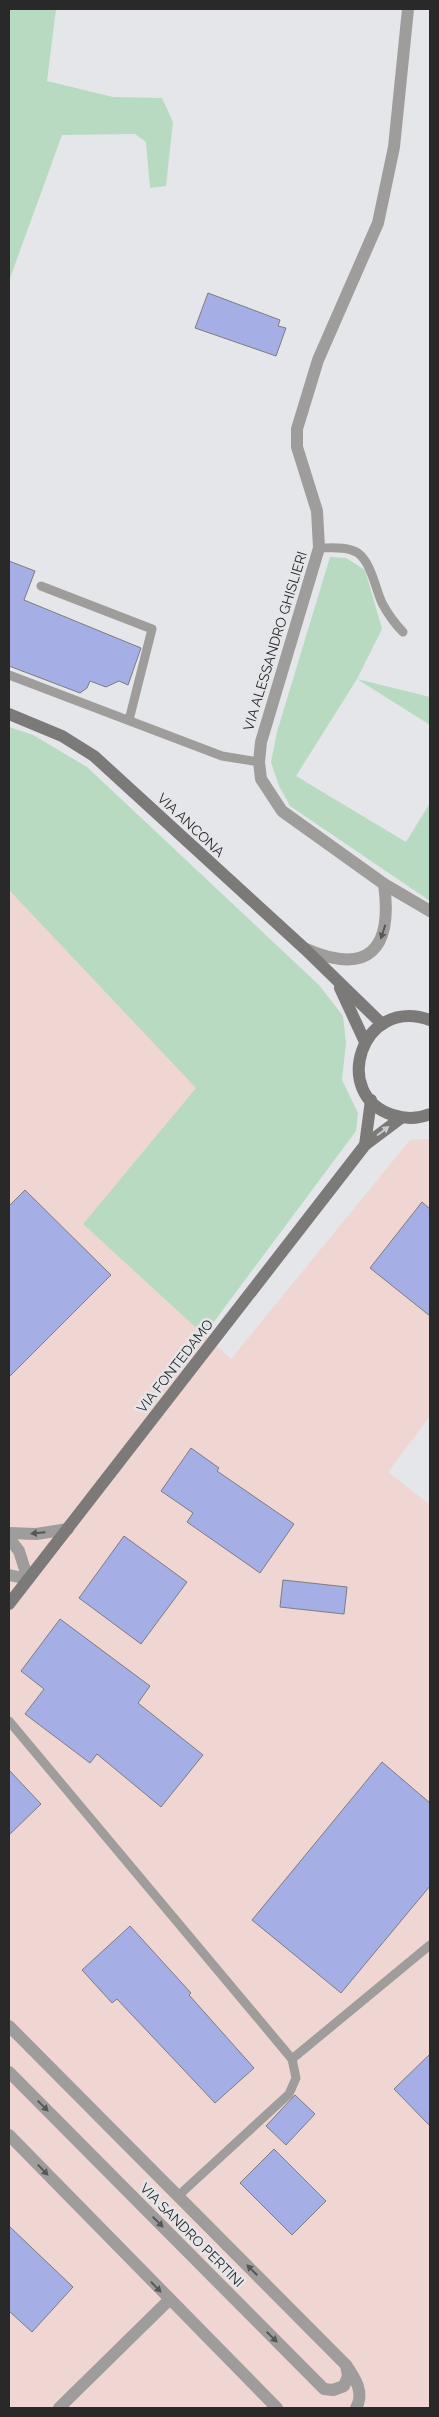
<svg xmlns="http://www.w3.org/2000/svg" width="439" height="2417" viewBox="0 0 439 2417" font-family="Raleway,sans-serif">
<rect width="100%" height="100%" fill="#e5e6e9"/>
<path fill="#f0d6d2" d="M9,890L197,1088L83,1224L231,1359L410,1140L430,1139V1416L388,1472L430,1505V2408H9Z"/>
<g fill="#b8dac0">
<path d="M9,9H56L47,81L113,97L162,98L173,122L166,186L150,188L146,142L135,134L62,135L9,281Z"/>
<path d="M330,557L346,558L365,570L382,629L357,679L430,697V725L357,679L296,776L406,842L430,803V901L290,806L279,786L271,762L277,732Z"/>
<path d="M9,727L33,735L87,767L319,985L343,1016L346,1043L342,1080L358,1113L356,1131L204,1335L83,1224L196,1088L9,890Z"/>
</g>
<g fill="#a5aee5" stroke="#7c7d7f">
<path d="M208,293L280,320L278,326L286,328L276,356L195,328Z"/>
<path d="M9,561L35,571L24,600L141,648L128,685L119,681L106,687L90,681L87,688L80,693L9,666Z"/>
<path d="M25,1190L111,1275L9,1377V1206Z"/>
<path d="M422,1202L430,1209V1316L370,1268Z"/>
<path d="M191,1448L219,1468L217,1471L294,1524L260,1573L187,1522L193,1513L161,1491Z"/>
<path d="M124,1536L187,1582L141,1644L79,1598Z"/>
<path d="M283,1580L347,1587L344,1614L280,1607Z"/>
<path d="M60,1619L150,1686L138,1703L203,1755L161,1807L97,1754L90,1763L25,1714L44,1689L21,1671Z"/>
<path d="M382,1762L430,1803V1886L341,1993L252,1920Z"/>
<path d="M9,1770L41,1804L9,1835Z"/>
<path d="M130,1926L191,1993L189,1995L254,2068L215,2103L117,1999L112,2003L82,1970Z"/>
<path d="M430,2054V2126L394,2089Z"/>
<path d="M295,2095L315,2114L286,2145L266,2126Z"/>
<path d="M274,2149L326,2201L292,2235L240,2183Z"/>
<path d="M9,2226L73,2287L32,2332L9,2311Z"/>
</g>
<g fill="none" stroke-linecap="round" stroke-linejoin="round">
<g stroke="#9e9d9c" stroke-width="9">
<path d="M319,548C331,548 347,546 358,553C372,564 375,588 382,603C388,614 394,623 403,632"/>
<path d="M41,586L152,629L129,720"/>
<path d="M9,675L222,756L259,762"/>
<path d="M9,1721L292,2059L430,1945"/>
<path d="M178,2196L289,2094L296,2078L292,2059"/>
</g>
<g stroke="#9e9d9c" stroke-width="12">
<path d="M9,1533L36,1534L68,1529"/>
<path d="M9,1538L19,1551L28,1579"/>
<path d="M9,1575L28,1579"/>
<path d="M9,2026L346,2365L348,2376L344,2386L333,2390L324,2389L9,2072"/>
<path d="M9,2135L277,2408"/>
<path d="M346,2365C355,2378 365,2393 356,2408"/>
<path d="M59,2408L169,2300"/>
</g>
<g stroke="#9e9d9c" stroke-width="12">
<path d="M408,9L394,147L378,223L318,360L297,429V447L317,511L319,548L261,742L259,762L261,779L282,811L384,884L430,911"/>
<path d="M306,949C369,976 393,949 384,884"/>
</g>
<g stroke="#7c7a79" stroke-width="12">
<path d="M9,714L62,736L94,756L305,949L382,1024"/>
<path d="M340,988L365,1042"/>
<path d="M430,1020C361,995 330,1096 393,1115C405,1119 418,1119 430,1114"/>
<path d="M365,1145L371,1100"/>
<path d="M9,1604L365,1145L401,1118"/>
</g>
</g>
<defs><path id="oneway-solid" d="M-6-.8H1V-3.2L6.5 0L1 3.2V.8H-6Z" transform="scale(1.25)"/></defs>
<g fill="#585758">
<use href="#oneway-solid" transform="translate(383 932) rotate(108)"/>
<use href="#oneway-solid" transform="translate(38 1533) rotate(175)"/>
<use href="#oneway-solid" transform="translate(43 2106) rotate(45)"/>
<use href="#oneway-solid" transform="translate(43 2170) rotate(46)"/>
<use href="#oneway-solid" transform="translate(158 2222) rotate(45)"/>
<use href="#oneway-solid" transform="translate(252 2270) rotate(-135)"/>
<use href="#oneway-solid" transform="translate(156 2287) rotate(46)"/>
<use href="#oneway-solid" transform="translate(272 2337) rotate(45)"/>
</g>
<use fill="#cbcbcd" href="#oneway-solid" transform="translate(383 1131) rotate(-37)"/>
<g text-anchor="middle" dominant-baseline="central" stroke-width="5" stroke-linejoin="round" paint-order="stroke">
<g font-size="14" fill="#29292a" stroke="#e5e6e9">
<text transform="translate(275 641) rotate(-73)">VIA ALESSANDRO GHISLIERI</text>
<text transform="translate(191 825) rotate(43)">VIA ANCONA</text>
<text transform="translate(175 1366) rotate(-52)">VIA FONTEDAMO</text>
<text transform="translate(192 2235) rotate(45)">VIA SANDRO PERTINI</text>
</g>
</g>
<rect width="439" height="2417" fill="none" stroke="#29292a" stroke-width="20"/>
</svg>
